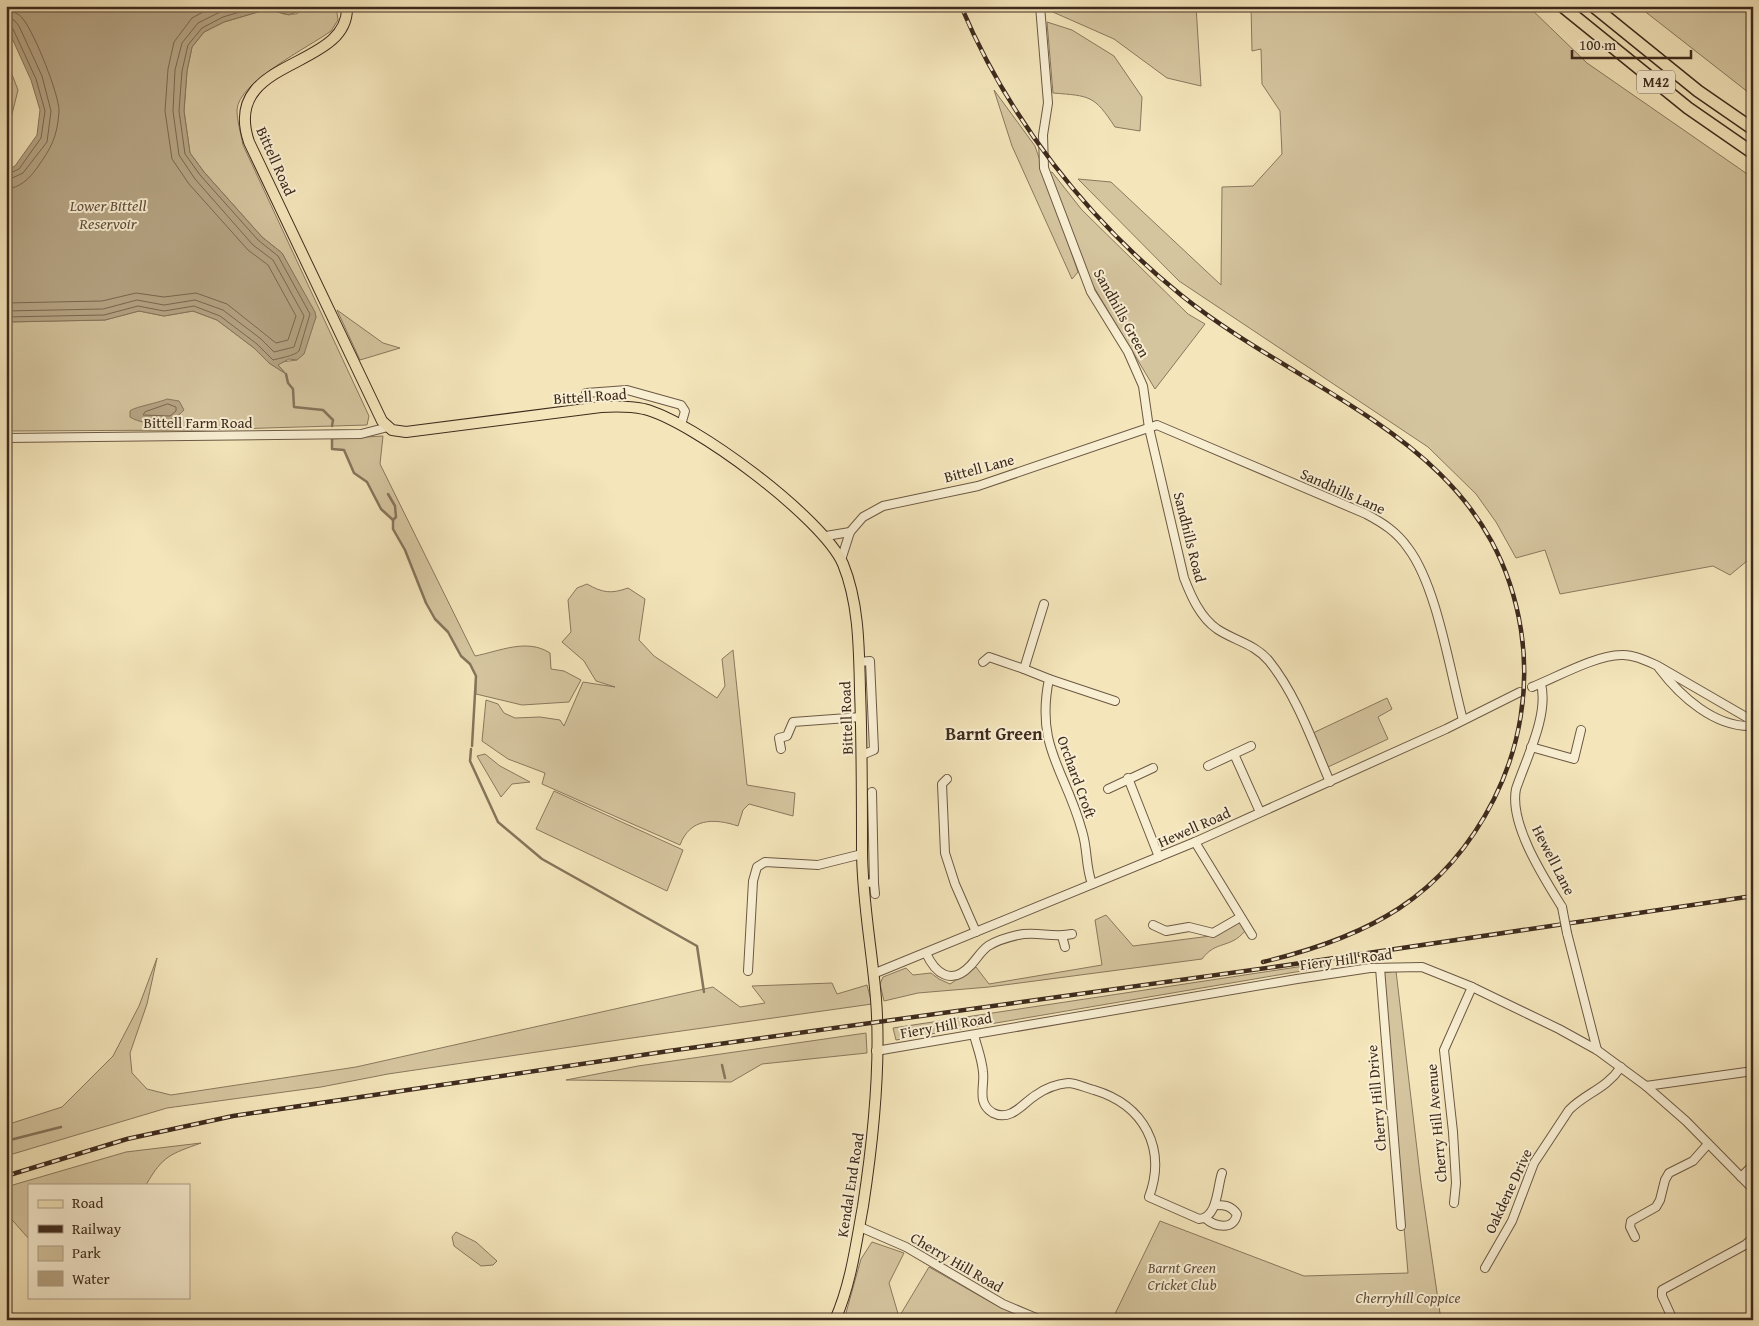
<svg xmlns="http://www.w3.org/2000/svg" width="1759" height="1326" viewBox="0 0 1759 1326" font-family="'Gentium Book Plus',serif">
<rect width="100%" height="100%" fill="#f4e5ba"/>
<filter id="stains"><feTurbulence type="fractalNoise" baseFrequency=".004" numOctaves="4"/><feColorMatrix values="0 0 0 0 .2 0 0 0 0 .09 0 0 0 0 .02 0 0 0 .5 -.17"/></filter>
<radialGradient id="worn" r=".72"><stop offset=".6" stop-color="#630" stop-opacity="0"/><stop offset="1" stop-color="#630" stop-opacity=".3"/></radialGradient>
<g fill="#d5c59f" stroke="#8a785e">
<path d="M310,6H336L338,20L331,31C309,47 238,82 237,110C237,121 241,134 243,145L369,416L367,425L199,430L6,431V322L105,320L139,311L164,316L193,311L217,320L254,348L269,363L285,373L278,365L281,362L297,360L316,317L282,253L262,237L204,172L190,153L184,111L187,71L192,47L204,32L224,22L268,9L284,14H296Z"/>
<path d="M1046,6H1196L1201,86L1167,78L1114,39L1046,9Z"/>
<path d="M1251,6H1528L1587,63L1753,178V556L1730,575L1713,566L1560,594L1545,550L1516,558L1496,522L1476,494L1428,447L1179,281L1078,179L1111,182L1221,285L1222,187L1253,186L1282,154L1280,111L1262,84L1261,49L1252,51Z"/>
<path d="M1638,6H1753V96Z"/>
<path d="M1047,22L1072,30L1114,56L1142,97L1140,131L1115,127C1094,95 1090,96 1053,93Z"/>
<path d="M6,59L18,90L6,138Z"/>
<path d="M994,90L1035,146L1078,272L1072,279L1012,146Z"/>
<path d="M1052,172L1082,210L1188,314L1205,324L1155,389L1092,284L1049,173Z"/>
<path d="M337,310L383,343L400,348L360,360Z"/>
<path d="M383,436L380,464L475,656C500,651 527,638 550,653L551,669L564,671L581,680L569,702L522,705L476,694V676L470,664L461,656L448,632L435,619L426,603L405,550L393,529V520L381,509L367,482L354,473L344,450L332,449V439Z"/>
<path d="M587,584C603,593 611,594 628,588L645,599L639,640L654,656L717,698L725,686L722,659L733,650L747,785L795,793L793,816L749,804L743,810L738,826C714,818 690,818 680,845L542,784L545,773L508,759L482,741L486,700L498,704L504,713L515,718L540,717L560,720L564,726L583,682L615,687L596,681L584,661L562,642L571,632L568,600L577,588Z"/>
<path d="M1387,698L1392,709L1378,717L1388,739L1328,767L1313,733Z"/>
<path d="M485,754L500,766L530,782L512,784L501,797L477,756Z"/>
<path d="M554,791L683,850L667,891L536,829Z"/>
<path d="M1106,915L1133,946L1218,935L1239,921L1245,931C1230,949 1216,940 1202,959L989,987L918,993L884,1001L880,984L883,977L906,968L913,975L931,973L939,979L950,984L976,967L989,984L1102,965L1095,920Z"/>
<path d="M157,958L147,1004L130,1053L132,1073L147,1089L171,1095L356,1067L713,987L740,1007L765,1003L752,986L832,983L837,994L867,985L872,1004L632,1038L388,1074L321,1087L167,1108L6,1156V1125L62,1107L113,1056L139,1006Z"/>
<path d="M1324,963L1325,967L896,1040L893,1028Z"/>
<path d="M1396,971L1421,1183L1441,1320H1112L1160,1221L1304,1276L1408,1273L1382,973Z"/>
<path d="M866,1033L867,1053L762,1064L731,1082L566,1080L638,1066Z"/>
<path d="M201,1143C171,1154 163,1155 146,1185H29V1239L6,1213V1187L126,1152Z"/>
<path d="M456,1232L476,1242L497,1261L493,1265L481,1266L454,1246L452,1237Z"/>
<path d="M872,1242L904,1253L889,1283L899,1317L929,1267L1001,1308L1031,1320H844L861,1259Z"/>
</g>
<g fill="#b6a585" stroke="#86745b">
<path d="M6,6H310L289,15L268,9L224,22L204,32L192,47L187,71L184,111L190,153L204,172L262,237L282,253L315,312L316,317L304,354L297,360L289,359L278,365L286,374L269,363L254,348L217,320L193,311L164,316L139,311L105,320L6,322V171L15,166L37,135L40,110L31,80L6,25Z"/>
<path d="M167,399L179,401L184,410C172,424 146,427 130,417V411C134,407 158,403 167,399Z"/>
</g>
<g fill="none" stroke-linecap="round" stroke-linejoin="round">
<g stroke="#7a6851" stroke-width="1">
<path d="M6,11C13,12 19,13 23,19C34,32 60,96 59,112C57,138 51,148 37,168C29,179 20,188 6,189"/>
<path d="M6,19L14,20L19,26L42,76L51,111L47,142L23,173L6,181"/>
<path d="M6,25L13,29L36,79L45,111L41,138L19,169L6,175"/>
<path d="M6,303L102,301L136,293L164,297L196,293L227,304L276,343L288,340L296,316L268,265L248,250L189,184L172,159L165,111L168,69L174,42L192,18L214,6"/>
<path d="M6,311L103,309L137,300L164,305L195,300L223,310L261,339L274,352L294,347L304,316L273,260L253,245L195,179L179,155L173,111L175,70L182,43L198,23L220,12L238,6"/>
<path d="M6,317L104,315L138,306L164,311L194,306L220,316L257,344L273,360C280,358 294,356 299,351L310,314L278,256L258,240L200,175L185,154L179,111L182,71L188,45L202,28L223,17L259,6"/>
<path d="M168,404L176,407V411L170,416L143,415L145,412Z"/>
</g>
<g stroke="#86745b" stroke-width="2.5">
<path d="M286,374L288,383L293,389L294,407L323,410L333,420L332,426"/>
<path d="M332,439V449L344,450L354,473L367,482L381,509L393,520V529L405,550L426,603L435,619L448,632L461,656L470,664L476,676L472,746"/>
<path d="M388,494L395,506L396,517L393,520"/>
<path d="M471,749L470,761L498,822L542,859L697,946L704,992"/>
<path d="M722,1065L725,1078"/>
<path d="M6,1141L61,1127"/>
</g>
<defs>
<g id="minor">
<path d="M1040,6L1048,103L1043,135L1044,168L1091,292L1128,352L1143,386L1149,428L1184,578C1191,596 1200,617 1217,629C1235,641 1255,644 1269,661C1297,696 1312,741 1330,782"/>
<path d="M586,393L627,390L681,405L685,411L681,425"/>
<path d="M6,438L361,434L388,427"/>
<path d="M826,536L850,532"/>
<path d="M841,560L850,532L863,517L883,506L978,486L1157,425L1366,514C1383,523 1397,532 1408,548C1437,586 1450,672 1463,720"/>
<path d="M1044,604L1024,669L1049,679C1035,748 1066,771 1082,831C1088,850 1085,864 1092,884"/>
<path d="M859,662L870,661L874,750L862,755"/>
<path d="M983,662L989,657L1024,669"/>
<path d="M1659,668C1680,696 1715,728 1753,726"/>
<path d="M1049,679L1115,701"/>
<path d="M1541,684C1549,715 1526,759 1516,789C1509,824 1544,878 1562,907"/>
<path d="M1532,687C1555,678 1596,655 1621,655C1633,654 1647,661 1658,666L1753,721"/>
<path d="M1531,747L1574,759L1581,730"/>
<path d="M781,749L779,738L787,736L793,722L861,717"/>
<path d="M1234,754L1260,812"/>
<path d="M1208,766L1251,746"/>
<path d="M1128,778L1159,857"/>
<path d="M947,779L942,784L945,853L955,884L976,932"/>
<path d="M1108,789L1153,768"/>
<path d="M872,792L874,883"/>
<path d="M1195,842L1252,935"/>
<path d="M871,883H874L875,894"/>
<path d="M1153,925L1166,931L1189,927L1213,933L1239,918"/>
<path d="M1567,933L1597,1050"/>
<path d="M1062,936L1065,947"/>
<path d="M926,953C935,973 951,986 970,966C976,960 981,951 988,946C996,941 1009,937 1018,935C1035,931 1054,938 1072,934"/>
<path d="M1380,968L1401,1226"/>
<path d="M748,971L753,881L757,867L765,862L818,865L862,854"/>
<path d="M873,974L1195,842L1446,729L1520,692"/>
<path d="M974,1035C977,1047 982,1059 983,1072C985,1086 976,1103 993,1113C1011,1122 1023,1103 1036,1095C1046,1088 1057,1084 1068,1083C1076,1083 1086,1088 1094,1090C1144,1105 1167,1148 1149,1197L1199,1219C1218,1218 1217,1187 1222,1173"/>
<path d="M876,1051L1297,979L1370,968L1422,967L1472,987L1559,1029L1597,1050L1646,1086L1686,1121L1753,1189"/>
<path d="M1646,1086L1753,1071"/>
<path d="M1741,1177L1753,1165"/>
<path d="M1454,1203L1456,1183L1453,1132L1444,1050L1472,987"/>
<path d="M1205,1218C1215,1227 1234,1231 1237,1214C1231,1206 1226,1205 1216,1205"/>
<path d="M860,1227L906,1247L1003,1304L1041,1320"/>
<path d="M1635,1237L1630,1227L1631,1221L1656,1207L1660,1200L1665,1180L1669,1173L1693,1161L1708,1144"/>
<path d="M1485,1268L1512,1221L1534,1163L1569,1110C1587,1092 1605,1090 1621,1067"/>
<path d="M1673,1320L1662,1296V1290L1745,1245L1753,1238"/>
</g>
<path id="major" d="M347,6C350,71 220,56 249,142L382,421L392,430L406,432L601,407C616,406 630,406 644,409C693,421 823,518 843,564C859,603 859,648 860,690C862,743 862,797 862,850C862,900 872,949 876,999C881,1064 873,1141 863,1206C856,1244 851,1284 835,1320"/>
<g id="highway">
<path d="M1562,6L1688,108L1753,153"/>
<path d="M1593,6L1698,91L1753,129"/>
</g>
</defs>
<use href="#minor" stroke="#6c5944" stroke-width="10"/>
<use href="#major" stroke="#3e2a1d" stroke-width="12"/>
<use href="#highway" stroke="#3e2a1d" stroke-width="14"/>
<use href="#minor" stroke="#f8eed2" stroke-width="8"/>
<use href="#major" stroke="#f4e5ba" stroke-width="10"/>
<use href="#highway" stroke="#f4e5ba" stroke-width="11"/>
<defs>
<g id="rail">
<path d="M961,6C1008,118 1087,219 1181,295C1310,399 1491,441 1521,630C1530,688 1520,747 1494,799C1444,898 1368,937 1263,962"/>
<path d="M6,1176L127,1139L233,1116L669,1051L1274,967L1753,896"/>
</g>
</defs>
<use href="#rail" stroke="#3e2a1d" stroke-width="4.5"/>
<use href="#rail" stroke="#f8eed2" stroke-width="2.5" stroke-dasharray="8" stroke-linecap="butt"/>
<defs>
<path id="minor-bridge" d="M1562,907L1567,933"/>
</defs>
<use href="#minor-bridge" stroke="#6c5944" stroke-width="10" stroke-linecap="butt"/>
<use href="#minor-bridge" stroke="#f8eed2" stroke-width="8"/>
</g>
<g text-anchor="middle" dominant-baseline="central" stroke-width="4" stroke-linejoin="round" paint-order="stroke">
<rect fill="#f8eed2" stroke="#766553" stroke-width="1" x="1637" y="70.5" width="38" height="23" rx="4"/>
<g font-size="14" font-weight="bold" fill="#3e2a1d">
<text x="1656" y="82">M42</text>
</g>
<g font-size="15" fill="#3e2a1d" stroke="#f8eed2">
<text transform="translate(276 161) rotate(66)">Bittell Road</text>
<text transform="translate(1122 313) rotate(61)">Sandhills Green</text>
<text transform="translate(590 396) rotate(-4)">Bittell Road</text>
<text x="198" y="422">Bittell Farm Road</text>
<text transform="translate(979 468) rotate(-15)">Bittell Lane</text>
<text transform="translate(1343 491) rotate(24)">Sandhills Lane</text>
<text transform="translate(1190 537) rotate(76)">Sandhills Road</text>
<text transform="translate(846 718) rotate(-92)">Bittell Road</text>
<text transform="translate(1077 777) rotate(70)">Orchard Croft</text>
<text transform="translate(1194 827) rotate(-24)">Hewell Road</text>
<text transform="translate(1554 860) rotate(63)">Hewell Lane</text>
<text transform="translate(1346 959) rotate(-7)">Fiery Hill Road</text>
<text transform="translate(946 1025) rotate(-10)">Fiery Hill Road</text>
<text transform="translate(1376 1098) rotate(-95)">Cherry Hill Drive</text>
<text transform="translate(1436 1123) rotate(-95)">Cherry Hill Avenue</text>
<text transform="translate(850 1185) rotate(-81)">Kendal End Road</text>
<text transform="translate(1508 1191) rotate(-65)">Oakdene Drive</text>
<text transform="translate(957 1262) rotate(30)">Cherry Hill Road</text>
</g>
<g font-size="15" font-style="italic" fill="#64513e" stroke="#f8eed2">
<text x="1182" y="1267">Barnt Green<tspan x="1182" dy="17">Cricket Club</tspan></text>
<text x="1408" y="1297">Cherryhill Coppice</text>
</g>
<g font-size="16" font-style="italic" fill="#624f3c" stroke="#f8eed2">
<text x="108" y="205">Lower Bittell<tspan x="108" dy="18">Reservoir</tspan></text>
</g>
<g font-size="18" font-weight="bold" fill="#3e2a1d" stroke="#f8eed2">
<text x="994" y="733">Barnt Green</text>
</g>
</g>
<rect width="1759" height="1326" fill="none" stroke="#f4e5ba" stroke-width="25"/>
<rect x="8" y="8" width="1744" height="1311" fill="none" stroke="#3e2a1d" stroke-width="2.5"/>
<rect x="12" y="12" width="1734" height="1301" fill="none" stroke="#3e2a1d"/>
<rect x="28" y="1184" width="162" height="115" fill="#f8eed2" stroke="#aea08a"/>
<rect x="38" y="1200" width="25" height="8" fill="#f4e5ba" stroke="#aea08a"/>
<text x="72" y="1208" font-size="15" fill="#3e2a1d">Road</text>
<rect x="38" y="1225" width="25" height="8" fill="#3e2a1d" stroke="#aea08a"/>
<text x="72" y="1234" font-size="15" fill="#3e2a1d">Railway</text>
<rect x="38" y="1246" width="25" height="15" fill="#d5c59f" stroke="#aea08a"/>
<text x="72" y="1258" font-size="15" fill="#3e2a1d">Park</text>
<rect x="38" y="1271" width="25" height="15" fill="#b6a585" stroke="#aea08a"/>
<text x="72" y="1284" font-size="15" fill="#3e2a1d">Water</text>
<path d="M1572 50v8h119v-8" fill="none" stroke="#3e2a1d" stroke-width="2.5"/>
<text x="1579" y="50" font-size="15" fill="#3e2a1d" stroke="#f8eed2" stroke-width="4" paint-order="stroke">100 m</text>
<rect width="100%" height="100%" filter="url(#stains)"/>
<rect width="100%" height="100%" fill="url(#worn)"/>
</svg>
